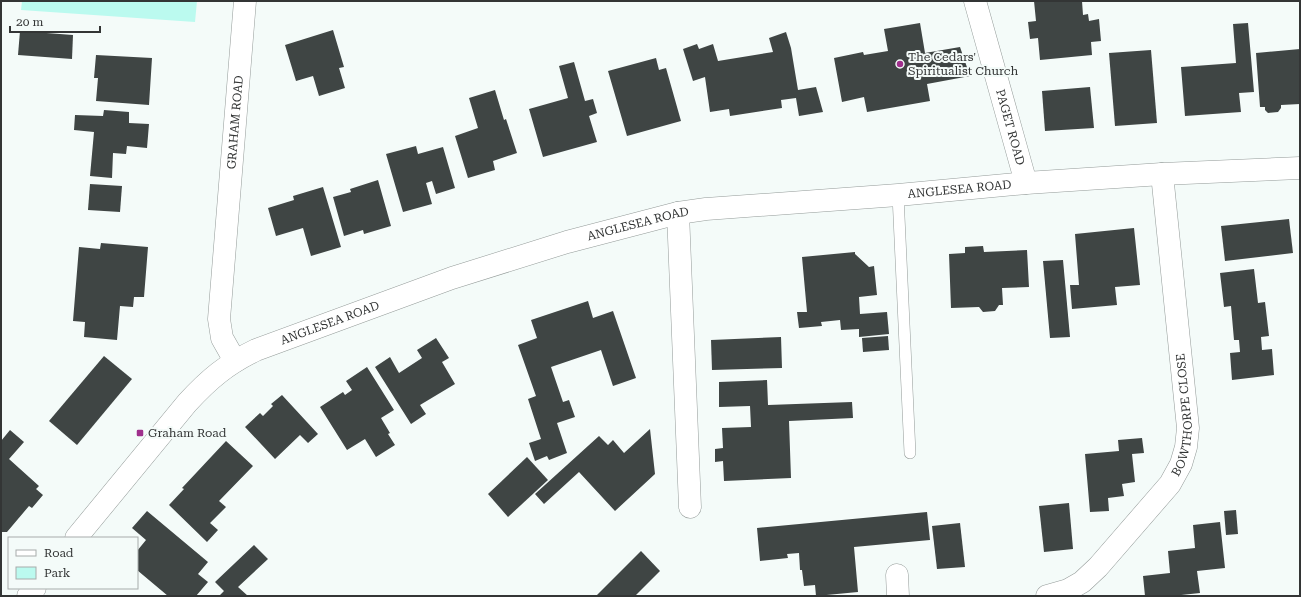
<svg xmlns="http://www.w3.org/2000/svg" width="1301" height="597" viewBox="0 0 1301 597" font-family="'Roboto Serif',serif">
<rect width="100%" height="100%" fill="#f4fbf9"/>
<path fill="#bbfaef" d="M22,1H197L195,22L21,10Z"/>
<g fill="#3f4544">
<path d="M1034,1H1082L1083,15L1088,14L1089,21L1099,19L1101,41L1091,42L1092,55L1040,60L1038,38L1030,39L1028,22L1036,21Z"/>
<path d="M920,23L925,53L960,47L970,76L927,84L930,101L867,112L864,97L842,102L834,58L863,52L864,55L888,51L884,29Z"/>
<path d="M1248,23L1254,92L1239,93L1241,112L1185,116L1181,67L1236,63L1233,24Z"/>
<path d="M333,30L344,67L339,68L345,88L319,96L313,76L296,81L285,45Z"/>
<path d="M20,31L73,35L72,59L18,55Z"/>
<path d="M786,32L791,48L798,90L816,87L823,112L799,116L796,98L781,100L782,108L730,116L729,109L710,112L705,77L693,81L683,49L697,44L699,49L713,44L718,61L773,52L769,38Z"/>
<path d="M1300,49V104L1281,105V108L1278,112L1268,113L1265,110V107H1260L1256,53Z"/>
<path d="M1151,50L1157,123L1115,126L1109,53Z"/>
<path d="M96,55L152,58L149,105L96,101L98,78H94Z"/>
<path d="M656,58L659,70L666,68L681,121L627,136L608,71Z"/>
<path d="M574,62L585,101L593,99L597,113L589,116L597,142L543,157L529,109L568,98L559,66Z"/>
<path d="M1090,87L1094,128L1045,131L1042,91Z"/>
<path d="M495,90L504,120L506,119L517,153L493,161L495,170L468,178L455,136L478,128L469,98Z"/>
<path d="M104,110L129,112V123L149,124L147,148L127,146L126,154L113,153L112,178L90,176L94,132L74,130L75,115L103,116Z"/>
<path d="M416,146L418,154L443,147L455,188L436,194L432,181L426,183L432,204L403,212L386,154Z"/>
<path d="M378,180L391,226L364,234L363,230L344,236L333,197L351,192L350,189Z"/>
<path d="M90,184L122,186L120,212L88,210Z"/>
<path d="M323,187L341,247L311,256L303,228L276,236L268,208L294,200L293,196Z"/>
<path d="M1289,219L1293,253L1225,261L1221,226Z"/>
<path d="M1134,228L1140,285L1115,287L1117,305L1072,309L1070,285H1079L1075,234Z"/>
<path d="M101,243L148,247L144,297H134L133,307L120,306L117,340L84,337L85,322L73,321L79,247L100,249Z"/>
<path d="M983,246L984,252L1027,250L1029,287L1002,288L1003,305H999L995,311L983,312L979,307L951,308L949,254L965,253V247Z"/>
<path d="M855,252V254L869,267L874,266L877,295L859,297L860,314L887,312L889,334L859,337V329L841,330L840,320L821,322L822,326L799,328L797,312H807L802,257Z"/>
<path d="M1063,260L1070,337L1050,338L1043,261Z"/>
<path d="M1254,269L1258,303L1265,302L1269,336L1261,337L1262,350L1272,349L1274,375L1232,380L1230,353L1240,352L1239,340H1234L1231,306L1224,307L1220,273Z"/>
<path d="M588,301L593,318L613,311L636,378L613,386L601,350L551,367L563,402L569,400L575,417L557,423L567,453L549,460L547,456L535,461L529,443L541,439L528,399L536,396L518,345L537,338L531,320Z"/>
<path d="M888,336L889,350L863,352L862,338Z"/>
<path d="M781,337L782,368L712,370L711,340Z"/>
<path d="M436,338L449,358L442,362L455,384L420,405L426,414L411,424L375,367L390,357L399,373L422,358L417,350Z"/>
<path d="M104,356L132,379L77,445L49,421Z"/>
<path d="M367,367L394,410L381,418L390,433L388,434L395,445L376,457L365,439L347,450L320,407L343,392L345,395L352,390L346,381Z"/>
<path d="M767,380L768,405L852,402L853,418L789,421L791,478L724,481L723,461L715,462V449L723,448L722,428L751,427L750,406L719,407V382Z"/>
<path d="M282,395L318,434L308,443L300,435L275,459L245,427L260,413L263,416L273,406L271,404Z"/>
<path d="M650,429L655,474L615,511L579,472L544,504L535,494L599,436L608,445L613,440L624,453Z"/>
<path d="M10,430L24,442L9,459L39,486L36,489L43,495L32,508L29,506L7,532H1V441Z"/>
<path d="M1142,438L1144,453L1132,454L1135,482L1122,484L1124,496L1108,498L1109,511L1090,512L1085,454L1119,451L1118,440Z"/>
<path d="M226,441L253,466L219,501L226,507L210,523L218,530L207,542L169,505L184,489L182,488Z"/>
<path d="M527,457L548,480L508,517L488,494Z"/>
<path d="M1069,503L1073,549L1044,552L1039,506Z"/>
<path d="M1236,510L1238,534L1226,535L1224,511Z"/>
<path d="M147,511L208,562L198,574L208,582L196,596H168L137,570V551L146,540L132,528Z"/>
<path d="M927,512L930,540L854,547L858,592L816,596L815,585L804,586L802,570H800L799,553L787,554L788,558L760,561L757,528Z"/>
<path d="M1220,522L1225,568L1197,571L1200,593L1172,596H1145L1143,576L1170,573L1168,551L1195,548L1193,525Z"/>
<path d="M960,523L965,567L937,569L932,526Z"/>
<path d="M254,545L268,559L238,587L248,596H219L224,591L215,582Z"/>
<path d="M641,551L660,571L635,596H596Z"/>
</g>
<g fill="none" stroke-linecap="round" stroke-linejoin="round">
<defs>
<path id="service" d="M898,195L910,453"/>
<g id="minor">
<path id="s1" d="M975,1L1026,183"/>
<path d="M678,213L690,507"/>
<path id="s2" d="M235,361L222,338L219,319L245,1"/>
<path d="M897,575L898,596"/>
<path id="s3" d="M1047,596L1068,590L1082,582L1098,567L1170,484L1181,464L1186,447L1188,428L1162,174"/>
</g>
<g id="tertiary">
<path id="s4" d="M76,538L187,403C209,379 227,364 256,350L452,278L567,242L678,213L706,209L898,195L1026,183L1162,174L1300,168"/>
<path d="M28,596L35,588"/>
</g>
</defs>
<use href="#service" stroke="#949b99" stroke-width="12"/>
<use href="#minor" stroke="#949b99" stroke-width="23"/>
<use href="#tertiary" stroke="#949b99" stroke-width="23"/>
<use href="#service" stroke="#fff" stroke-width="11"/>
<use href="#minor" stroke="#fff" stroke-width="22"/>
<use href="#tertiary" stroke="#fff" stroke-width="22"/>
</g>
<g fill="#9f2f8c" stroke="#f4fbf9" stroke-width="1.5">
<circle cx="900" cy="64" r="4"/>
<rect x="136" y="429" width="8" height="8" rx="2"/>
</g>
<g text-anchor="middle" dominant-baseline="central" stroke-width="4" stroke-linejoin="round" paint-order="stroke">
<g font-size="12" fill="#333535" stroke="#f4fbf9" text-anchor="start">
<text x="908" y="57">The Cedars'<tspan x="908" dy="14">Spiritualist Church</tspan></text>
<text x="148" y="433">Graham Road</text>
</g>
<g font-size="12" fill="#333535" stroke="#f4fbf9">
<text stroke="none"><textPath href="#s2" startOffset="243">GRAHAM ROAD</textPath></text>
<text stroke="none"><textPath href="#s1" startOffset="131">PAGET ROAD</textPath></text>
<text stroke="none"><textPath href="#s4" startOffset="989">ANGLESEA ROAD</textPath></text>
<text stroke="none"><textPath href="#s4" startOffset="665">ANGLESEA ROAD</textPath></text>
<text stroke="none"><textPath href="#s4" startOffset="341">ANGLESEA ROAD</textPath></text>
<text stroke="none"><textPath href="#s3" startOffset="242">BOWTHORPE CLOSE</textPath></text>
</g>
</g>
<rect width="1301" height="597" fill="none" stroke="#333535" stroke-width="4"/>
<rect x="8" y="537" width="130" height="52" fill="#f4fbf9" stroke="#a7acab"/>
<rect x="16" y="550" width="20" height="6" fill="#ffffff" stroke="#a7acab"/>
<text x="44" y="557" font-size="12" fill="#333535">Road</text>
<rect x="16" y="567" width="20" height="12" fill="#bbfaef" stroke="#a7acab"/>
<text x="44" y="577" font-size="12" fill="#333535">Park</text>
<path d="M10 26v6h90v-6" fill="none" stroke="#333535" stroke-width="2"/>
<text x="16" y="26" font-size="12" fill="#333535" stroke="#f4fbf9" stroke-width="3" paint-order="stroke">20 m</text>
</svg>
